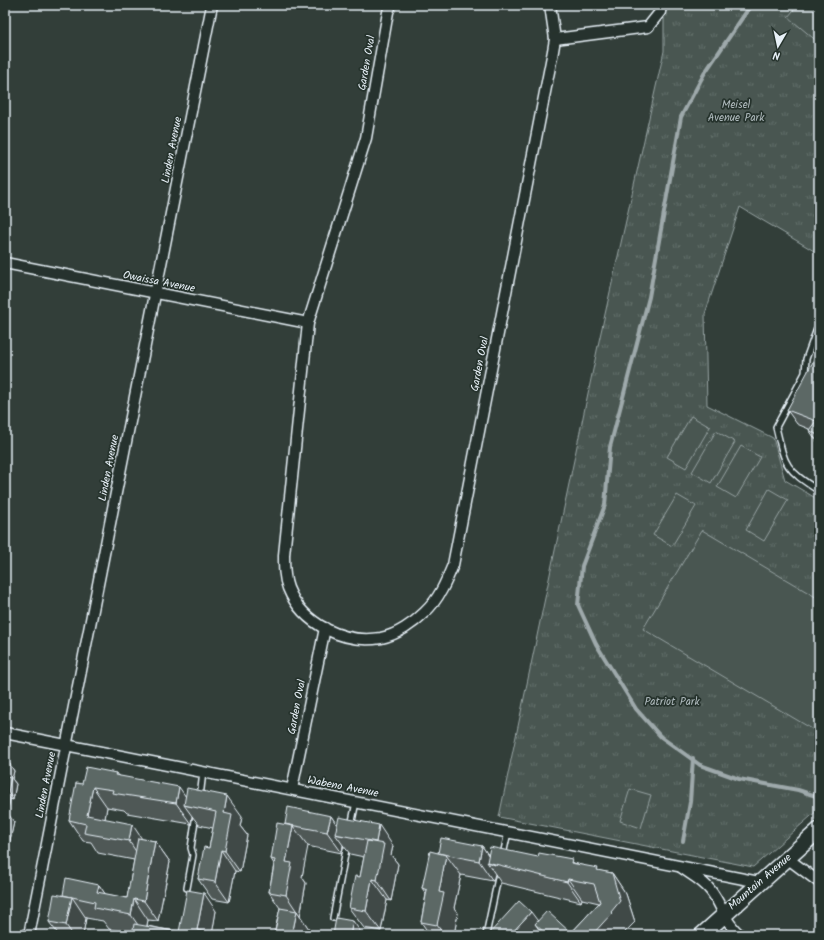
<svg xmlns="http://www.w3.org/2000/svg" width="824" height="940" viewBox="0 0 824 940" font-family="Kalam,sans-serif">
<defs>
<pattern id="grass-tufts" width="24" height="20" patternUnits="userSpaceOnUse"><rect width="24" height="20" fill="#495651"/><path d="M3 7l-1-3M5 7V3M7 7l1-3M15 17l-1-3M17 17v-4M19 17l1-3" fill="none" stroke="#636f6b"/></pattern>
</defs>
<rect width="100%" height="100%" fill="#323e39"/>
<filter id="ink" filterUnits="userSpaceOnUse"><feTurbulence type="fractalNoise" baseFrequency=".025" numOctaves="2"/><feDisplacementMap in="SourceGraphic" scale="8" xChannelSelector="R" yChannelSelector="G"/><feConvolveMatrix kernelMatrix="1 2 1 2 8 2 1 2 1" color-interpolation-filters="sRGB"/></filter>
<g filter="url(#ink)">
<path fill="url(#grass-tufts)" stroke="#98a4a4" d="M664,5H819V241L814,251L740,207L705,314L707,405L773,438L785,480L819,500V809L753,867L499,817L599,341L664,51Z"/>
<g fill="#495651" stroke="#98a4a4">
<path d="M798,5H819V43L788,17Z"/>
<path d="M691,416L710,427L686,468L667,457Z"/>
<path d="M716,431L735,442L711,483L692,472Z"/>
<path d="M741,446L760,457L736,498L717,487Z"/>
<path d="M769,489L788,500L764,541L746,530Z"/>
<path d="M677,495L696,506L672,546L653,535Z"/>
<path d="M702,530L819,599V733L643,629Z"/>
<path d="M630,789L651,795L641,828L620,821Z"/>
</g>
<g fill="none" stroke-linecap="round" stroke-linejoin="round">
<g stroke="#9ea9ab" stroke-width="4">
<path d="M751,5L704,74L681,117L649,297L610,447L605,505L582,566L578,605L596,644L636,709L661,737L700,765L739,779L798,790L819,797"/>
<path d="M683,841L690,802L693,758"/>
</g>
<defs>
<g id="lane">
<path d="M819,323L806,359L805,373L776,427C785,466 785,469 819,491"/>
<path d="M200,797L203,772"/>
<path d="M351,826L356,802"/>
<path d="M503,855L508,832"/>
<path d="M187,888L193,855L191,848L196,814"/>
<path d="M333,918L347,844"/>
<path d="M486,935L499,873"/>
</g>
<g id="street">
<path d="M391,5L388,12L366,138L308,323L284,555C284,567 284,578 288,588C303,625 344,644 381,638C397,635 414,623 425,612C439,599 446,582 453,565L553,51L555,39L550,5"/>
<path d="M555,39L648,27L660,12L661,5"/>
<path d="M5,263L308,323"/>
<path d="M5,733L759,882"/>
<path d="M292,789L325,628"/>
<path d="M787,858L819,882"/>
<path d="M682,868C692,875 704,881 711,891C722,905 725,923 740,935"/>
<path d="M29,935L212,5"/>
</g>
<path id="secondary" d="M702,935L819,830"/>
</defs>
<use href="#lane" stroke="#e8f1f8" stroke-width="8"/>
<use href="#street" stroke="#e8f1f8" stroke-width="13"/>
<use href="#secondary" stroke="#e8f1f8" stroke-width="18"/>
<use href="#lane" stroke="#26332d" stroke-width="5"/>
<use href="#street" stroke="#26332d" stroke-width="10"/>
<use href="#secondary" stroke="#26332d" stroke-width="15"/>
</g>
<g fill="#4f5957" stroke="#e8f1f8">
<path d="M819,361V444L809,430V429L797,424L787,410Z"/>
<path d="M5,763H9L14,771L12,779L16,784L13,800L10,799L7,815L14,822L8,849L10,851L8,863H5Z"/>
<path d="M116,773L118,776L186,796L242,817L240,826L247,835L240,872L235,871L229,902L212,899L198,879L209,848L213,828L199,825L192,816L191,824L127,813L124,810L107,807L105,819L142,839L155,841L170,862L158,921L148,920L147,926L179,932L216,911L212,933L218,934L241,935L132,933L109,929L103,921L86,918L83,935H59L49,922L63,895L99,885L105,894L127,898L134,860L98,853L91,842L83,841L69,820L82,784Z"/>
<path d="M331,816L337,825L393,846L391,855L398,864L391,901L387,900L381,931L364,928L349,908L360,877L364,857L350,854L343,845L342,853L307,846L302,877L306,883L300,916L309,929L308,935H274L280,908L269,892L274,864L271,859L285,824Z"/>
<path d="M482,846L488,855L538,857L574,863L600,871L612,873L626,894L635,922L625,932L626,934L625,935H488L538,921L571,933L599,903L582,899L581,902L501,883L495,874L493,881L461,875L454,908L458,913L454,935H430L421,922L426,894L422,888L438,853Z"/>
</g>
<g fill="#404947" stroke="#e8f1f8">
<path d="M9,763L14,771L12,779L16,784L13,800L8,792L6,776Z"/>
<path d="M93,787L107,807L102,836L87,815Z"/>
<path d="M179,787L193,807L184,805L192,816L191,824L176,803Z"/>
<path d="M5,792L10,799L5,820Z"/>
<path d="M227,796L242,817L240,826L247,835L240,872L225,851L224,813Z"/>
<path d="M9,815L14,822L8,849L10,851L8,863L5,859V832Z"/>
<path d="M331,816L344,836L335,834L343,845L342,853L327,832Z"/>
<path d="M132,824L146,845L143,862L129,841Z"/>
<path d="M379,825L393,846L391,855L398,864L391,901L377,880L376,842Z"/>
<path d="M293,826L308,846L302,877L306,883L300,916L286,895V862Z"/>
<path d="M155,841L170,862L158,921L144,901Z"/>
<path d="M482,846L495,865L487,862L495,874L493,881L479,861Z"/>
<path d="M221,850L235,871L229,902L215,882Z"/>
<path d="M446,855L461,875L454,908L458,913L454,935H444L437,925L439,892Z"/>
<path d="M612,873L626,894L635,922L625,932L626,934L625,935H592Z"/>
<path d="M372,879L387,900L381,931L366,911Z"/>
<path d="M568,879L582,899L581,902L567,882Z"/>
<path d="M99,885L113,905L97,892Z"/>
<path d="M204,893L216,911L212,935L197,930Z"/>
<path d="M72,897L86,918L83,935H73L66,925Z"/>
<path d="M134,899L148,920L145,935L131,915Z"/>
<path d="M297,911L309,929L308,935H292Z"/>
<path d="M531,912L546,932L535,924L543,935H510Z"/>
<path d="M353,921L363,935H350Z"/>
</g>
<g fill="#5c6865" stroke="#e8f1f8">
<path d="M815,358L819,361V436L809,430L816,421L787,410Z"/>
<path d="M5,763H9L6,776L11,777L8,792H5Z"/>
<path d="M86,767L116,773L115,775L179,787L176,803L112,793L113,790L93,787L87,815L132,824L129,841L84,833L86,824L69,820L76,783L82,784Z"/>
<path d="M187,788L227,796L224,813L232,815L225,851L221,850L215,882L198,879L204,847L209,848L216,812L184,805Z"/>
<path d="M288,807L331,816L327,832L285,824Z"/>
<path d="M5,814L9,815L5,832Z"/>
<path d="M339,817L379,825L376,842L335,834Z"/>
<path d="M277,823L293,826L286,862L292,863L286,895L269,892L275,860L271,859Z"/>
<path d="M138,838L155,841L144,901L134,899L131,915L94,908L95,902L63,895L66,878L99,885L97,892L127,898Z"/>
<path d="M441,838L482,846L479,861L438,853Z"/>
<path d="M367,841L384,844L377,880L372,879L366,911L349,908L355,876L360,877Z"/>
<path d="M490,847L538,857L539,853L572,859L571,863L598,868L597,870L612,873L620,901L611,912L612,913L592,935H547L535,924L547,911L571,933L600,902L594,884L568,879L567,882L487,862Z"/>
<path d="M430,851L446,855L439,892L444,893L437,925L421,922L427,890L422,888Z"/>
<path d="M187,890L204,893L197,930L218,934L219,931L241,935H132L134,924L179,932Z"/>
<path d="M54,894L72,897L66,925L49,922Z"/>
<path d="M519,901L531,912L510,935H488Z"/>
<path d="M280,908L297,911L292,935H274Z"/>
<path d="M336,918L353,921L350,935H333Z"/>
</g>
</g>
<g text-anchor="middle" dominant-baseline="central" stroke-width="3.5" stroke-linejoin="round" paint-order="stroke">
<g font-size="11" fill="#e8f1f8" stroke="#26332d">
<text transform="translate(367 63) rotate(-80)">Garden Oval</text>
<text transform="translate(172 150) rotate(-79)">Linden Avenue</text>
<text transform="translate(159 282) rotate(11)">Owaissa Avenue</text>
<text transform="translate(480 364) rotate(-79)">Garden Oval</text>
<text transform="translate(109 468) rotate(-79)">Linden Avenue</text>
<text transform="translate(297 707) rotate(-79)">Garden Oval</text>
<text transform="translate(46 785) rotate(-79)">Linden Avenue</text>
<text transform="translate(343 787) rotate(11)">Wabeno Avenue</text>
<text transform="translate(760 882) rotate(-41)">Mountain Avenue</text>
</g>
<g font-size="11" fill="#b0bbbe" stroke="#26332d">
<text x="736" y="105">Meisel<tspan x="736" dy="13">Avenue Park</tspan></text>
<text x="672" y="702">Patriot Park</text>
</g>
</g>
<rect width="824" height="940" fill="none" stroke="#26332d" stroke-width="20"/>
<rect x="10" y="10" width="804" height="920" fill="none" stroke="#e8f1f8" stroke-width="1.5" filter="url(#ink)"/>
<g transform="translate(778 46) rotate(189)" stroke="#26332d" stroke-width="3" paint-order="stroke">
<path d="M0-3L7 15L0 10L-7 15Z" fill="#e8f1f8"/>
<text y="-6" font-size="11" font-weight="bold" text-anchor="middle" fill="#e8f1f8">N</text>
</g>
</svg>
